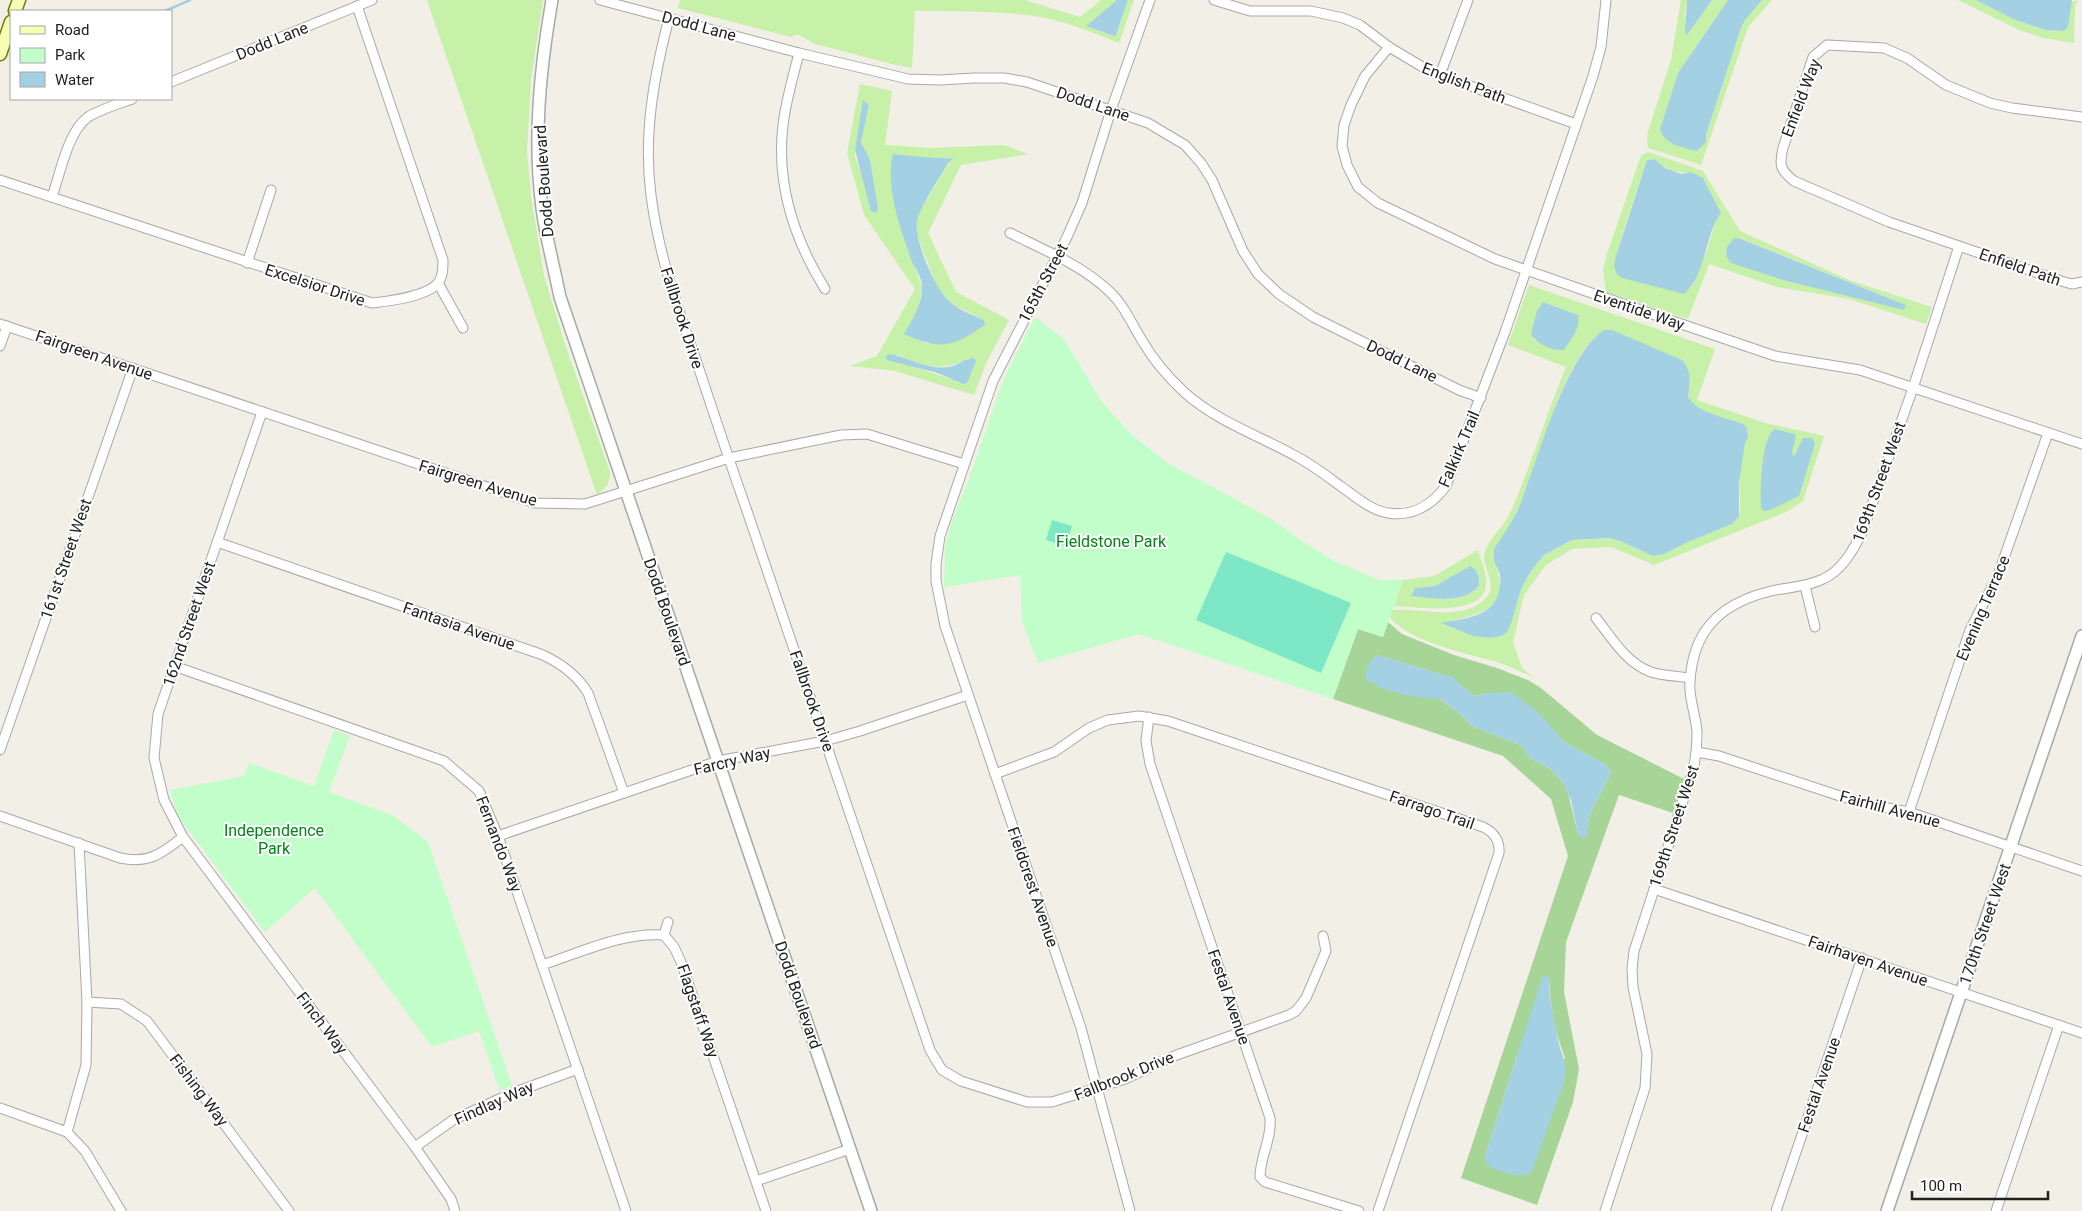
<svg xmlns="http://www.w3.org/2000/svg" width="2082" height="1211" viewBox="0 0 2082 1211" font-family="Roboto,sans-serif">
<rect width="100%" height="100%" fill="#f2efe6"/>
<g fill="#c7f0a8" fill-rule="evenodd">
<path d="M427,0H543L531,80L527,151L531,196L544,276L565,344L610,472L608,485L597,495Z"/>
<path d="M680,0H1025L1080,17L1101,0H1117L1086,26L1114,36L1117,35L1128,0H1134L1119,43C1100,36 1081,27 1061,22C1017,9 960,12 915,11L912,68L892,64L815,44L797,34L791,37L678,8Z"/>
<path d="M1681,0H1687L1685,13L1687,35L1712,0H1728L1678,73L1660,129L1667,140L1697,151L1706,142V136L1741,28L1745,20L1762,0H1772L1748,27L1701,165L1648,148L1647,135L1671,60Z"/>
<path d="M1958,0H1976L2013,19L2044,30L2064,31L2068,27L2071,2L2078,0L2075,5L2074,43L2043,38L2017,29Z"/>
<path d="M860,84L892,91L885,145L932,148L1004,145L1028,154L961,165L928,233L956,292L1009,320L987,361L974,395L895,371L850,366L877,356L915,289L864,215L847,153ZM864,100L869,105L861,142L870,160L878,208L876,213L855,157V150ZM903,155L931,160L952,158L920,211L916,224L917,235L938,289L944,297L952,304L984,320L928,344L905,334L919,307L922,287L904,239L896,208L892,172ZM897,355C925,366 941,373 969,358L960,383C939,374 919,369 898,361Z"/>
<path d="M1649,152L1703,171L1740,231L1849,280L1932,307L1926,324L1849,299L1777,287L1709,264L1688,319L1606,292L1603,270L1607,254L1639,161L1642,155ZM1655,159C1666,169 1676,175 1691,172L1716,220L1707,250L1691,288L1614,266L1623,232L1647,160ZM1742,239L1906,305L1904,309L1783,280Z"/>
<path d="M1529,285L1715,349L1697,400L1765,423L1824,436L1803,501L1786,512L1654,565L1611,547L1572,549L1546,565L1524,595L1513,642L1522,668L1533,677C1521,672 1509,666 1497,662C1465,653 1408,642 1388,615L1389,610H1395C1423,608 1459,621 1483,601C1502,584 1479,567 1485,551C1490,537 1504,527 1510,513C1531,466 1546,415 1566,367L1508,345ZM1543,302L1578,315L1559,350L1534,340L1531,334ZM1604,330L1690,379L1688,397L1693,404L1748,438C1733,462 1743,492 1739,517L1732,524L1688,542L1664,554L1646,553L1620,541L1609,538L1572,540L1544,555L1531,571L1521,589L1511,624L1507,632L1502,636L1491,638L1473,636L1442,624C1484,611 1516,612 1492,556C1501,541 1511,525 1518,509C1541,461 1560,360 1604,330Z"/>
<path d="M1478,550C1481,561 1488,576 1486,587C1481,617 1415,607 1394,606L1403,580L1434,576ZM1470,566L1478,573L1479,586C1463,605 1433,598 1411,595L1415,588L1435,586Z"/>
</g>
<path fill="#a6d597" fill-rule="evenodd" d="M1388,622L1402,634L1454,655L1497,668L1528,680L1541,688L1597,735L1684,779L1673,813L1619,795L1566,942L1564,992L1579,1069L1573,1102L1537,1205L1461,1178L1568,856L1551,799L1503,756L1333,699L1358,629L1383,637ZM1377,655L1453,678L1462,687L1475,696L1488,693L1551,728L1564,742L1606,765L1611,772L1589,817L1586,838L1578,834L1568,793L1562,781L1549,768L1530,758L1521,745L1472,726L1458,712ZM1549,978C1550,1005 1555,1033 1565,1058L1485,1156L1517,1056Z"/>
<g fill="#c1fec9">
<path d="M1035,317L1064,339L1102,402L1131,434L1166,462L1270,518L1302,541L1334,561L1379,580H1403L1383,637L1358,629L1333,699L1139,634L1038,663L1022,621L1020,575L944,587L945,547L952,521L969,479L1004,378Z"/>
<path d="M334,730L350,736L329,792L394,816L428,842L512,1085L500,1091L479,1031L432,1047L315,888L265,932L177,815L170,790L244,776L249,763L314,786Z"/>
</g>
<g fill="#7ee7c5">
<path d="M1052,520L1072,526L1066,546L1046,540Z"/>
<path d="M1226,552L1351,603L1321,673L1196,620Z"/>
</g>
<g fill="#a3d1e3">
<path d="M1117,0H1128L1116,36H1114L1086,26Z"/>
<path d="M1687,0H1712L1687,35L1685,32Z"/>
<path d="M1728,0H1762L1745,20L1741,28L1706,135V142L1697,151C1684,148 1663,144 1660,129L1678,73Z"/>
<path d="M1976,0H2072L2068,27L2064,31L2045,30L2013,19Z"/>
<path d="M863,100L869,105L861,142L870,160L878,208L876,213L871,211L855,150Z"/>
<path d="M893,154C914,156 933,159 954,158L948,163C939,180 921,204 917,221C913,238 936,291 950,302C959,310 973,315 984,320L985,325C952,347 942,351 904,334C912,320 922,305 922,288C923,278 914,268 911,259C900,228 885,187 893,154Z"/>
<path d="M1655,159L1665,168L1681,174L1691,172L1703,178L1721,213C1705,233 1706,276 1684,294L1622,278L1617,274L1614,266L1615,259L1647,160Z"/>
<path d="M1734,238L1741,239L1906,305L1904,310L1783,280L1731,263L1726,256L1727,247Z"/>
<path d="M1543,302L1578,315C1581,328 1571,339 1564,350C1553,351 1536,344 1531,334L1537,311Z"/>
<path d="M1604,330H1612L1682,360C1692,372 1690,382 1688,397C1699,414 1724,417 1743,424L1747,428L1748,438L1745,443L1739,482V517L1732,524L1688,542L1664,554L1653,556L1620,541L1609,538L1572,540L1544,555L1531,571L1521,589L1511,624L1507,632L1502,636L1491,638L1473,636L1441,623C1462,619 1494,617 1499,591C1500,586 1501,581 1500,575C1497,566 1491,560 1494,549C1502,536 1513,522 1519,507C1538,461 1564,357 1604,330Z"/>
<path d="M890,354C909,358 927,370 948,367C957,366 965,358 974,358L976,361L967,383L964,384C954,381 944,375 934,372C918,368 902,364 887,360L886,356Z"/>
<path d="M1775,429L1794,434L1796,436L1792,452L1794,457L1803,438H1812L1815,444L1799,496L1770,510L1764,511L1761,508C1760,491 1761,437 1775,429Z"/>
<path d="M1470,566C1479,570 1479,577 1479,586C1462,605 1433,598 1411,596L1415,588L1435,586Z"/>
<path d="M1377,655L1454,678L1462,687L1475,696L1488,693L1511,692L1538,712L1564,742L1606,765L1611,772L1589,817L1586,838L1583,839L1578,834L1571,800L1562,781L1549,768L1530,758L1521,745L1472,726L1458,712L1440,699L1408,696L1384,689L1366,680C1365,670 1369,661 1377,655Z"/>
<path d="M1545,975L1549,978C1548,1000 1555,1019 1558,1040C1562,1058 1568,1061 1564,1082L1532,1171L1528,1175C1513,1176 1497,1172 1485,1163V1156L1542,978Z"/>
</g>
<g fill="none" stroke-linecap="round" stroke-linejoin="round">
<path stroke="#a3d1e3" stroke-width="2.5" d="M165,11L190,0"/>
<defs>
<g id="minor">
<path d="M600,0L799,53L908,79L940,80L974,78H1004L1027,82L1148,123L1185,145L1201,163L1212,180L1243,251L1258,274L1279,294L1313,317L1459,390L1481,398"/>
<path d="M1214,0L1250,11H1311L1343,18L1360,25L1389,47L1431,72L1576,124"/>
<path d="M669,18C654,76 643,135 651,195C658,251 676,304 695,357C712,408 729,460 747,511C808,691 869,870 930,1050L942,1070L961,1081L1027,1102H1052L1125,1079L1174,1056L1289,1015L1296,1011L1306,998L1326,951L1323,936"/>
<path d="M1389,47L1365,76L1351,105L1344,125L1342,146L1347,165L1358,187L1378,203L1495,259L1620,303L1775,356L1860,370L2082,444"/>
<path d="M799,53C793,77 786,100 783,125C776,184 794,239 825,289"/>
<path d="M1440,75L1468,0"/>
<path d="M171,82L372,0"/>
<path d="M2082,117L2012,108L1990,103L1946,85L1907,58L1884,48L1827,45L1813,57L1783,148C1779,165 1780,170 1794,181L1889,222L2061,281L2072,284L2082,282"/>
<path d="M0,180L372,303C389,301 426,297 438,283C443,277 443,268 443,260L357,6"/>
<path d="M52,197C60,174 68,131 88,117C101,109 118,104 132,99"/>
<path d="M1010,233C1044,250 1082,265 1110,292C1125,306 1132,325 1143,342C1154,361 1168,377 1184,392C1217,422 1263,437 1301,459C1315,467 1327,476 1339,485C1354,495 1369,510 1388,513C1412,517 1432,505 1446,486L1505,332L1593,76L1601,47L1606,0"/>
<path d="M247,263L271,190"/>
<path d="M438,283L463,328"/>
<path d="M0,324L535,503L585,504L729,458L841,435L867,434L964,464"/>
<path d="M0,346L7,326"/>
<path d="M262,412L158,714L154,758L164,800L183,837L415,1147L451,1199L455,1211"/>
<path d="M217,542L543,655C562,664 577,675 588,693L624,793"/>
<path d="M1805,586L1815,627"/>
<path d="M1596,618C1612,638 1626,663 1651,672C1663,676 1678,676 1690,678"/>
<path d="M174,666L444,761L479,791L498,836L626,1211"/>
<path d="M1149,717L1146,741L1150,764L1270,1118C1272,1139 1260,1156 1260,1177L1265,1182L1359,1211"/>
<path d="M0,750L133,368"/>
<path d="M1697,752L1719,756L1843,797L1871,805L1909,812L2082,871"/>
<path d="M995,774L1054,752L1089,728L1108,720L1139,716L1168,721L1483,827C1494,832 1500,841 1499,853L1378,1211"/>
<path d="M1909,812L1970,630L1998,575L2048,433"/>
<path d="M0,816L120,858C149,864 161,854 183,837"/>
<path d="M498,836L718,761L825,741L860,731L968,695"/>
<path d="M1654,889L2082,1033"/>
<path d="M664,935L668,922"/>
<path d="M542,965C582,952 622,932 664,935L674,947L681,962L766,1211"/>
<path d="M87,1002L121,1004L147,1021L289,1211"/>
<path d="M0,1108L67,1132L85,1151L121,1211"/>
<path d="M67,1132L86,1065L87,1002L79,843"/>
<path d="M415,1147L453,1120L510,1094L578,1069"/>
<path d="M756,1181L850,1149"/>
<path d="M1130,1211L1081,1028L945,626L936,581V564L940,536L993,381L1067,237L1082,203L1111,110L1150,0"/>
<path d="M1605,1211L1645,1088L1647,1054L1633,987L1632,969L1634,951L1693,770C1696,757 1697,745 1697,732C1696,718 1691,704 1690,690C1689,676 1693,655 1699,642C1712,613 1742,598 1771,591C1789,587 1807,587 1823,579C1842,571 1853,550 1862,533L1913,388L1959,246"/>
<path d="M1776,1211L1862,958"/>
<path d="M1996,1211L2059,1025"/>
</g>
<g id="tertiary">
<path d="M552,0C540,69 533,138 542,208C546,238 554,267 560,297L871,1211"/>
<path d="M1887,1211L2082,636"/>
</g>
<g id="secondary">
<path d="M15,11L19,0"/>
<path d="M0,54L11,22"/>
</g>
</defs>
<use href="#minor" stroke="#a8a8a8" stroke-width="11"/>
<use href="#tertiary" stroke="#a8a8a8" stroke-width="14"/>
<use href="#secondary" stroke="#6a7f00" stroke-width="15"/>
<use href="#minor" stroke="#fff" stroke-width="9"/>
<use href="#tertiary" stroke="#fff" stroke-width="11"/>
<use href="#secondary" stroke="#f7ffb7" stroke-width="12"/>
</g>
<g text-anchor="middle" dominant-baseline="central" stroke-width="4" stroke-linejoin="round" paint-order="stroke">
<g font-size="16" fill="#212121" stroke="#fff">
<text transform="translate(699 26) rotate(15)">Dodd Lane</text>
<text transform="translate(272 41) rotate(-22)">Dodd Lane</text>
<text transform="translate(1464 83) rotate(21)">English Path</text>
<text transform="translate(1801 98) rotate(-69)">Enfield Way</text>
<text transform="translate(1093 104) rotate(19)">Dodd Lane</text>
<text transform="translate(544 181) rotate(-94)">Dodd Boulevard</text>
<text transform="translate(2020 267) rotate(19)">Enfield Path</text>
<text transform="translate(1043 283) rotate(-62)">165th Street</text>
<text transform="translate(315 285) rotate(18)">Excelsior Drive</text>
<text transform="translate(1639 310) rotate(19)">Eventide Way</text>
<text transform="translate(682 318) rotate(72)">Fallbrook Drive</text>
<text transform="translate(94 355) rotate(19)">Fairgreen Avenue</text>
<text transform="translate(1402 361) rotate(26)">Dodd Lane</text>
<text transform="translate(1459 449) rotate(-67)">Falkirk Trail</text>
<text transform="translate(1879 482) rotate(-70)">169th Street West</text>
<text transform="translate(478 483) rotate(17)">Fairgreen Avenue</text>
<text transform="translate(66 559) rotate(-71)">161st Street West</text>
<text transform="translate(1983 608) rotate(-67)">Evening Terrace</text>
<text transform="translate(667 612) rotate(71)">Dodd Boulevard</text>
<text transform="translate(189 624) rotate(-71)">162nd Street West</text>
<text transform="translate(459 626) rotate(19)">Fantasia Avenue</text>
<text transform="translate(812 701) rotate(71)">Fallbrook Drive</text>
<text transform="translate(732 761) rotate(-13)">Farcry Way</text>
<text transform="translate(1890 809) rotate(15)">Fairhill Avenue</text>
<text transform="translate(1432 810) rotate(19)">Farrago Trail</text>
<text transform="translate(1674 826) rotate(-72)">169th Street West</text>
<text transform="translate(499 844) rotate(69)">Fernando Way</text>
<text transform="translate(1033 887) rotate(71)">Fieldcrest Avenue</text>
<text transform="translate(1985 924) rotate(-71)">170th Street West</text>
<text transform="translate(1868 961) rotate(19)">Fairhaven Avenue</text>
<text transform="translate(798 995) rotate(71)">Dodd Boulevard</text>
<text transform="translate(1229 997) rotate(71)">Festal Avenue</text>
<text transform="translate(698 1011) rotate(71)">Flagstaff Way</text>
<text transform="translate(322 1023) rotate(53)">Finch Way</text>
<text transform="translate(1124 1076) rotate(-22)">Fallbrook Drive</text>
<text transform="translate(1819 1085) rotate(-71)">Festal Avenue</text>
<text transform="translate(199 1090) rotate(53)">Fishing Way</text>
<text transform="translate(494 1103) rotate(-24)">Findlay Way</text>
</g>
<g font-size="16" fill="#028615" stroke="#fff">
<text x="1111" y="541">Fieldstone Park</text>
<text x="274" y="830">Independence<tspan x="274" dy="18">Park</tspan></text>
</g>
</g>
<rect x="10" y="10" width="162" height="90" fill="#ffffff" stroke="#a6a6a6"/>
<rect x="20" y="26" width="25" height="8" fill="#f7ffb7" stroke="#a6a6a6"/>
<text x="55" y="35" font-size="15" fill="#212121">Road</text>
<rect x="20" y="48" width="25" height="15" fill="#c1fec9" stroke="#a6a6a6"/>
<text x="55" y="60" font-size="15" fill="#212121">Park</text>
<rect x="20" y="72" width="25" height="15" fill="#a3d1e3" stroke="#a6a6a6"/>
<text x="55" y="85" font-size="15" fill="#212121">Water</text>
<path d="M1912 1191v8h136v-8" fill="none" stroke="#212121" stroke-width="2.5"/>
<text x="1920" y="1191" font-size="15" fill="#212121" stroke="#ffffff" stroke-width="4" paint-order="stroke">100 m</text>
</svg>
